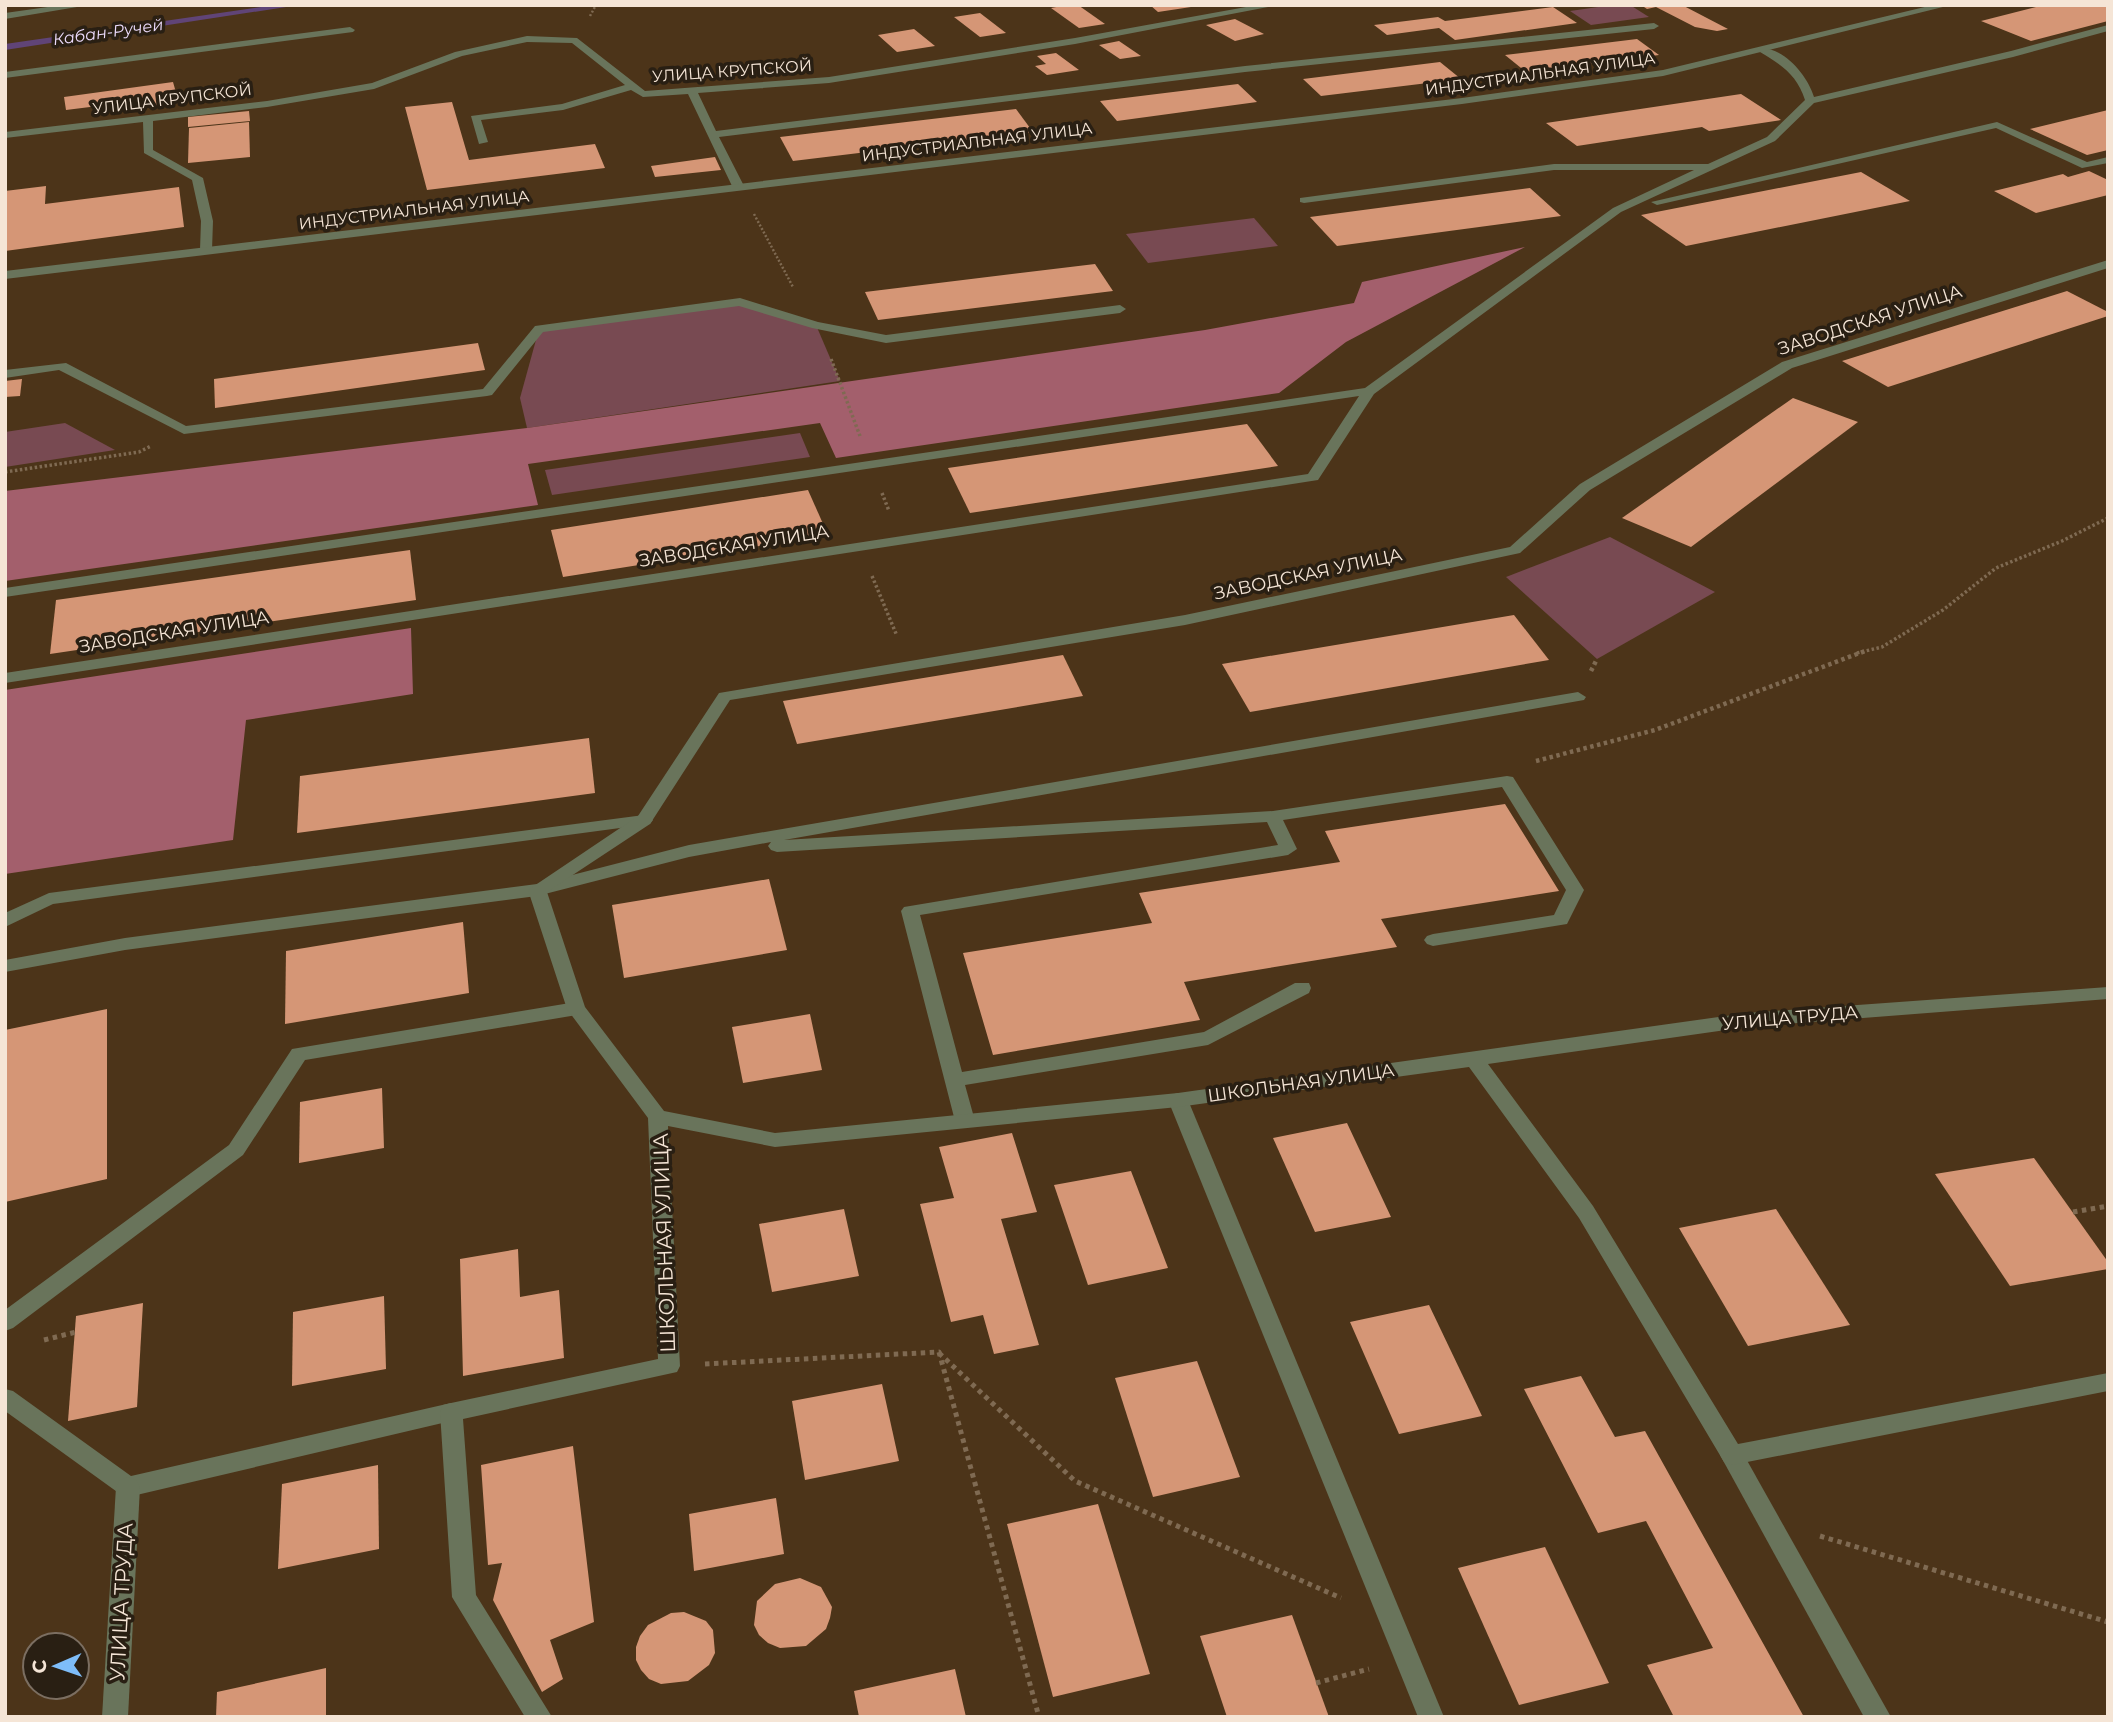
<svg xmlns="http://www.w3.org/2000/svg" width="2113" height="1722" viewBox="0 0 2113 1722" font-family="Montserrat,sans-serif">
<rect width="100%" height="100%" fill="#4c3419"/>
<g fill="#784a52">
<path d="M1612,5H1630L1649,17L1591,25L1570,11Z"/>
<path d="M1254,218L1278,246L1148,263L1126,234Z"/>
<path d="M740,302L816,325L840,381L527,428L520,398L539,329Z"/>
<path d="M65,423L115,450L5,467V432Z"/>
<path d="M800,433L810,457L552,495L545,470Z"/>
<path d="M1610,537L1715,592L1597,659L1506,577Z"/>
</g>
<g fill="#a35f6c">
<path d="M1525,247L1346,342L1279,393L836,458L820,423L528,464L538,505L5,581V491L527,428L1205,330L1354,303L1362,282Z"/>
<path d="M411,628L413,694L246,720L233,840L5,874V690Z"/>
</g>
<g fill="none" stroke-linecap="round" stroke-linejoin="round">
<path fill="#604477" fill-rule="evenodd" d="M275,5H299L5,50V44Z"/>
</g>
<g fill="#d59676">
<path d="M1067,5H1078L1105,24L1079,28L1051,8Z"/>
<path d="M1150,5H1191V7L1158,12Z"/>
<path d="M1641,5H1682L1728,29L1717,31L1695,27L1656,7L1647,9Z"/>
<path d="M2044,5H2108V21L2031,41L1981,21Z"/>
<path d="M1553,7L1577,23L1455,40L1439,28L1387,35L1374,25L1438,17L1445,21Z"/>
<path d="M980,13L1006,33L980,37L954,17Z"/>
<path d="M1235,19L1264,34L1235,41L1206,25Z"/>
<path d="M914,29L935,46L897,52L878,35Z"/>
<path d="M1637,39L1659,55L1526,72L1505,55Z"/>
<path d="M1119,41L1141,56L1120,59L1099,45Z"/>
<path d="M1056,53L1079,70L1047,75L1035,66L1046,64L1037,56Z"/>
<path d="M1440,62L1461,79L1321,96L1303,79Z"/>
<path d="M173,82L179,103L108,113L106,105L66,110L64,97Z"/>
<path d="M1238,84L1257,102L1117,121L1100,101Z"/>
<path d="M1741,94L1781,120L1709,131L1702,127L1577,146L1546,123Z"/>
<path d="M452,102L469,160L595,144L605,168L427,190L405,107Z"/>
<path d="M1016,109L1033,132L793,161L780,137Z"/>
<path d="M2108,110V150L2087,155L2030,129Z"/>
<path d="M249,111L250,121L188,127V117Z"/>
<path d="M249,122L250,157L188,163L189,128Z"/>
<path d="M715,157L721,170L655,177L651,166Z"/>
<path d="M2089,171L2108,180V195L2036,213L1994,191L2063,174L2068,177Z"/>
<path d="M1861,172L1910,201L1686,246L1641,215Z"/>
<path d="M46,186L45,204L179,187L184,227L5,251V191Z"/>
<path d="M1530,188L1561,216L1337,246L1310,217Z"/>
<path d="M1095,264L1113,291L878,320L865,292Z"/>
<path d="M2067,291L2108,312V316L1888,387L1842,361Z"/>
<path d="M478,343L485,370L215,408L214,379Z"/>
<path d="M22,379L20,396L5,397V381Z"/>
<path d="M1793,398L1858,422L1691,547L1622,518Z"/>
<path d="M1247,424L1278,466L970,513L948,468Z"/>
<path d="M808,490L828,535L563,577L551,530Z"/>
<path d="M410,550L416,600L50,654L56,600Z"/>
<path d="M1514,615L1549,660L1250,712L1222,664Z"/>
<path d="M1063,655L1083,696L797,744L783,701Z"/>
<path d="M589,738L595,793L297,833L300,776Z"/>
<path d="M1505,804L1559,891L1381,919L1397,947L1184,982L1200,1020L993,1055L963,953L1152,923L1139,893L1340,862L1325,831Z"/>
<path d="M769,879L787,950L624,978L612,905Z"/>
<path d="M463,922L469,993L285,1024L286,951Z"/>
<path d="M107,1009V1179L5,1202V1030Z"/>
<path d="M810,1014L822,1070L743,1083L732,1027Z"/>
<path d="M382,1088L384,1148L299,1163L300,1102Z"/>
<path d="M1347,1123L1391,1217L1315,1232L1273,1138Z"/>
<path d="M1012,1133L1037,1212L1001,1219L1039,1345L994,1354L983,1315L951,1322L920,1204L954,1198L939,1147Z"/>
<path d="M2034,1158L2108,1262V1269L2010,1286L1935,1174Z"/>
<path d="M1131,1171L1168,1268L1088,1285L1054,1185Z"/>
<path d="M844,1209L859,1276L772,1292L759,1224Z"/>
<path d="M1776,1209L1850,1325L1748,1346L1679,1228Z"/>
<path d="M518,1249L520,1297L559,1290L564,1358L463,1376L460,1259Z"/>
<path d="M384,1296L386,1369L292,1386L293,1312Z"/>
<path d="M143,1303L137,1407L68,1421L76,1316Z"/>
<path d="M1429,1305L1482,1416L1399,1434L1350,1322Z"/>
<path d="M1197,1361L1240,1477L1153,1497L1115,1378Z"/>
<path d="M1581,1376L1615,1437L1645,1431L1804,1717H1674L1647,1665L1713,1648L1646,1521L1598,1533L1524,1389Z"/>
<path d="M882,1384L899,1461L805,1480L792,1401Z"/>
<path d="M573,1446L594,1622L550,1640L563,1679L542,1692L493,1600L502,1563L488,1565L481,1465Z"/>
<path d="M378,1465L379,1549L278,1569L282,1484Z"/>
<path d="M776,1498L784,1554L694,1571L689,1514Z"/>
<path d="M1098,1504L1150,1674L1053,1697L1007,1524Z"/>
<path d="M1545,1547L1609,1683L1519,1705L1458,1568Z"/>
<path d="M800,1578L821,1587L832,1607L830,1618L826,1629L806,1646L780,1648L768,1643L759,1635L754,1625L757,1601L775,1584Z"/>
<path d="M684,1612L706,1621L713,1630L715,1653L709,1665L688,1681L661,1684L649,1679L641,1670L636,1660V1647L640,1636L648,1625L671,1613Z"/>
<path d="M1292,1615L1329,1717H1227L1200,1636Z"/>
<path d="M326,1668V1717H216L217,1692Z"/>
<path d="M955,1669L966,1717H859L854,1691Z"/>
</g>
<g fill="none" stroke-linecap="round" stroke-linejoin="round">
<g stroke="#7f6a52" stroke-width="2.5" stroke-dasharray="2 2" stroke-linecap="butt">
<path d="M590,16L596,5"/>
<path d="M754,214L793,287"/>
</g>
<g stroke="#7f6a52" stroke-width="3.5" stroke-dasharray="2.5 2.5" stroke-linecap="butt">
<path d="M831,359L860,436"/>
<path d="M5,472L139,452L151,446"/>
<path d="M882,493L889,511"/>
<path d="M872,576L897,636"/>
<path d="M1857,653L1882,647L1943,610L1996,568L2062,541L2108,518"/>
</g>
<g stroke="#7f6a52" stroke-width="4.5" stroke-dasharray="3.5 3.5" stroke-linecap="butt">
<path d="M1591,671L1597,659"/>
<path d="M1536,761L1655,730L1865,651"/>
</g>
<g stroke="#7f6a52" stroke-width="5" stroke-dasharray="4.5 4.5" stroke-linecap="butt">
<path d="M2073,1212L2108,1206"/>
<path d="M44,1340L76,1332"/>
<path d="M939,1353L1075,1481L1341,1598"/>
<path d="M705,1364L939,1352L1039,1717"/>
<path d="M1820,1536L2108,1622"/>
<path d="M1316,1683L1369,1669"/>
</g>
<g fill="#69745b" fill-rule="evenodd">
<path d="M1257,5H1279L1075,44L829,83L698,93L716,131L1245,66L1654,23L1659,26L1654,29L1245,72L719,137L744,186L738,189L732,186L688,94L643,97L631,90L563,110L481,120L488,142L479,144L471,116L562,104L625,85L572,43L527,42L462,56L374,89L267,107L153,121V150L203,178L213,221L212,250L206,254L200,250L201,221L192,180L144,153L143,122L5,138V132L267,101L372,83L455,52L527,36L577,38L645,91L829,77L1075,38Z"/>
<path d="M2108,25V31L2013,57L1814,103L1775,141L1621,212L1374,394L1318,480L5,683V673L1308,474L1359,396L5,597V588L1365,388L1613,208L1694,170H1554L1304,203L1300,202V198L1554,164H1708L1767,137L1805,100C1797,75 1782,65 1760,52V48C1784,47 1808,76 1814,97L2011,51Z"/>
<path d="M350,27L355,30L353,32L5,78V72Z"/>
<path d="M1997,122L2087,162L2108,157V163L2082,168L1996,128L1657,205L1651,202Z"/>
<path d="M740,298L818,322L886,335L1120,305L1126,309L1120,313L886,343L812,328L739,306L543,332L492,395L487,396L184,434L59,370L5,378V370L66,363L186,426L483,389L535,326Z"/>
<path d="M1578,692L1586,697L1584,700L784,840L1273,811L1507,776L1513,777L1584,890L1567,924L1433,946L1427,944L1424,940L1427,936L1433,934L1554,915L1566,890L1502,787L1283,820L1297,849L1288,855L920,915L962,1072L1204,1032L1295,983H1309L1311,988L1309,993L1208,1045L965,1085L975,1121L972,1126L965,1128L958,1126L955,1121L901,911L904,907L1278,845L1267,822L777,852L771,850L768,846L771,842L689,857L537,896L125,950L5,972V960L125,938L537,884L689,845Z"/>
<path d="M644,815L650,816L653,820L650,824L53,904L5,927V913L49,893Z"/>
<path d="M576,1002L583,1004L585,1009L583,1014L305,1060L243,1155L13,1328L5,1331V1310L229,1145L292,1049Z"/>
<path d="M1178,1093L1185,1095L1188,1100L1444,1717H1418L1168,1100L1171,1095Z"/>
<path d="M5,1389L13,1391L131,1476L451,1403L459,1405L462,1412L459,1419L451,1421L128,1497L120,1494L5,1411Z"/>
<path d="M1732,1445L1740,1448L1891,1717H1864L1720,1455L1724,1448Z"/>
</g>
<g fill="#69745b" fill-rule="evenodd">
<path d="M62,5H89L5,19V13Z"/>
<path d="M1933,5H1951L1663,76L1462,104L5,279V271L1462,98L1663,70Z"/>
<path d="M2108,260V268L1792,368L1590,490L1520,553L1185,625L730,700L650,824L547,892L585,1007L664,1111L775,1133L1178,1093L1747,1013L2108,987V999L1747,1027L1488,1064L1593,1206L1738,1444L2108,1373V1391L1732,1465L1724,1462L1579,1218L1469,1067L1178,1107L775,1147L668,1126L680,1366L677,1372L463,1419L476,1595L552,1717H525L452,1597L440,1412L443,1405L451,1403L658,1359L648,1118L567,1009L528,890L638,816L719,693L1185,615L1510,547L1580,484L1782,362Z"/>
<path d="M128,1477L136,1480L140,1487L128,1717H102L116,1487L120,1480Z"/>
</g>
</g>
<g text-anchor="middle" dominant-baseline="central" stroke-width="7" stroke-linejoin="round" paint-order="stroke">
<g font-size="16" font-style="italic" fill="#eddcfd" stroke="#291f13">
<text transform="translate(108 32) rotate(-8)">Кабан-Ручей</text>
</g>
<g font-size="16" fill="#f5e5d6" stroke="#291f13">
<text transform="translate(732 71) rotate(-4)">УЛИЦА КРУПСКОЙ</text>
<text transform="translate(1540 74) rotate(-8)">ИНДУСТРИАЛЬНАЯ УЛИЦА</text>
<text transform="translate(172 99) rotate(-7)">УЛИЦА КРУПСКОЙ</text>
<text transform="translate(977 142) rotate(-7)">ИНДУСТРИАЛЬНАЯ УЛИЦА</text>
<text transform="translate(414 210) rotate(-7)">ИНДУСТРИАЛЬНАЯ УЛИЦА</text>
</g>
<g font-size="18" fill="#f5e5d6" stroke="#291f13">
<text transform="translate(1870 320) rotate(-18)">ЗАВОДСКАЯ УЛИЦА</text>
<text transform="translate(734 546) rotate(-9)">ЗАВОДСКАЯ УЛИЦА</text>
<text transform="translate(1308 574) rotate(-12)">ЗАВОДСКАЯ УЛИЦА</text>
<text transform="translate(174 632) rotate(-9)">ЗАВОДСКАЯ УЛИЦА</text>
<text transform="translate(1790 1018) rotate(-5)">УЛИЦА ТРУДА</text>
<text transform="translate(1301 1083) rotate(-8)">ШКОЛЬНАЯ УЛИЦА</text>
</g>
<g font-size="21" fill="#f5e5d6" stroke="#291f13">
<text transform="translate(664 1243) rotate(-92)">ШКОЛЬНАЯ УЛИЦА</text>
<text transform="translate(121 1602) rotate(-87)">УЛИЦА ТРУДА</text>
</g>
</g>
<rect width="2113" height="1722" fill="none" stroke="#f5e5d6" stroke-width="14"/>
<g transform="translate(56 1666) rotate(268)"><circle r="33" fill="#291f13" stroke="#7b6e61" stroke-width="2"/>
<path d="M0-5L12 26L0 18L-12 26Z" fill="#7ebdf9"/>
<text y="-10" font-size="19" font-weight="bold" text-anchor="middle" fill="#f5e5d6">С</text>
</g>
</svg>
